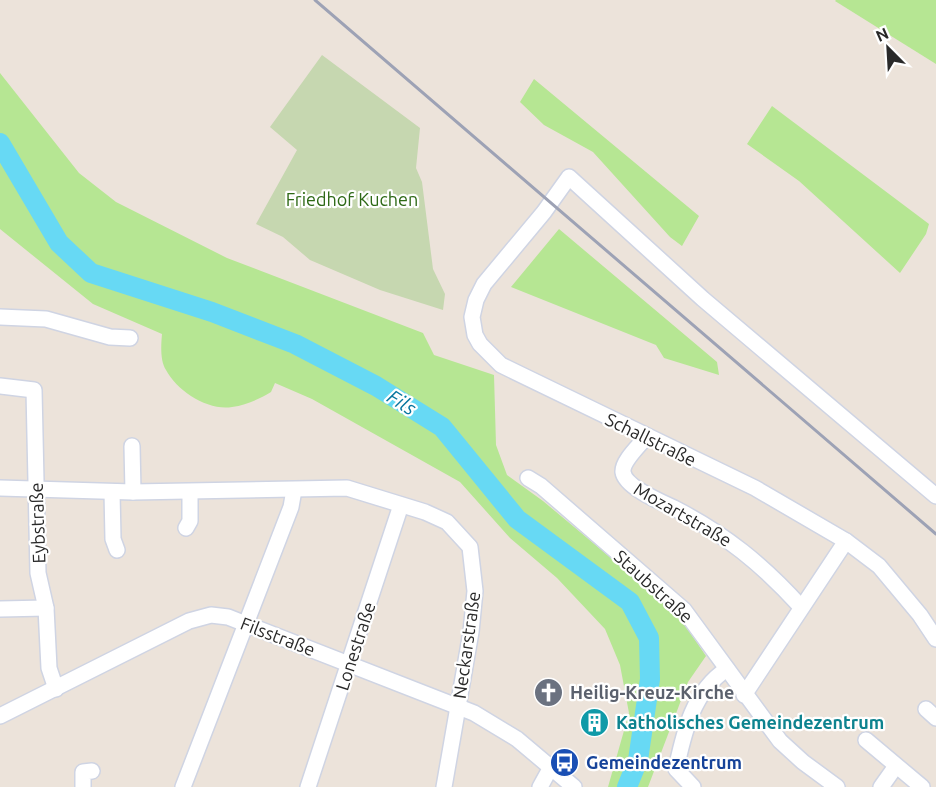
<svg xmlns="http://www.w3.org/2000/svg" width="936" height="787" viewBox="0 0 936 787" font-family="Ubuntu,sans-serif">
<rect width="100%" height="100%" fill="#ece3da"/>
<g fill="#b6e693">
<path d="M836,0H936V64L835,1Z"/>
<path d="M0,73L79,173L116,202L227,258L423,333L434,355L494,375L496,445L507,475L543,501L677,613L706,656L688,682L648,787H608L629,713L620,665L605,629L557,578L510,538L460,482L312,399L275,383L271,392C259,399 247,405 232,407C208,411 177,391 166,370C160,361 161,345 162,334L93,304L0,229Z"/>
<path d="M534,79L699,216L682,246L670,237L593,152L544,125L520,102Z"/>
<path d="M772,106L929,224L926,234L900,273L799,181L747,144Z"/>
<path d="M559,229L717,362L719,375L664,358L656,345L511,287Z"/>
</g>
<path fill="#c6d7b0" d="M322,55L420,128L416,168L422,182L433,269L445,294L443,310L380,290L310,260L283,237L256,224L297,150L270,127Z"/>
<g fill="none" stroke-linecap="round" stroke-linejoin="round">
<path stroke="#67d9f4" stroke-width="20" d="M0,143L59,243L91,273L212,312L295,344L376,386L442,427L517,519L630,602L649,638L650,679L638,760L627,787"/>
<defs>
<g id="minor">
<path d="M0,317L46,319L110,337L130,338"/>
<path d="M0,386L34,390L38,573L46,608L49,668L56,689"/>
<path d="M646,437C640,445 622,461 623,472C625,487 661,502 674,508C725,534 763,565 801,607"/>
<path d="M132,446L133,492"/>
<path d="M528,478L541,486L684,610L780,741L803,762L837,787"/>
<path d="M0,488L133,492L347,488L425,512L447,522L470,547L475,591L471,632L444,787"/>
<path d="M112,492L113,539L117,550"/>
<path d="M936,496L703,299L569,177L544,212L484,284L476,300L472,317L475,335L480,344L501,365L755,488L846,541L879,566L920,615L936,639"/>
<path d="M186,528L190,521V492"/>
<path d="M0,609L46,608"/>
<path d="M744,695L846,541"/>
<path d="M926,709L936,718"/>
<path d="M0,716L189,621L211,615L228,617L474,713L517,739L574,787"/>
<path d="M866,740L922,787"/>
<path d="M83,787V772L92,771"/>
<path d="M183,787L291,507L294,490"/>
<path d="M308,787L401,505"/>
<path d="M540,787L551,767"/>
<path d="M693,787L676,769C684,732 693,691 727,669"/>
<path d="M881,787L896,766"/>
</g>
</defs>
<use href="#minor" stroke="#cfd4e3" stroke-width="18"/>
<use href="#minor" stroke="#fff" stroke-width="15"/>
<path stroke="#9da2b5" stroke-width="3" d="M315,0L936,534"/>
</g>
<defs>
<symbol id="church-disc" viewBox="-11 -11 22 22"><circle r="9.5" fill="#6b7280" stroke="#fff"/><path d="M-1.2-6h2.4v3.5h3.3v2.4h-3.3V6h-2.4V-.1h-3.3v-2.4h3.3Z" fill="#fff"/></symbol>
<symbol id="building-disc" viewBox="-11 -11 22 22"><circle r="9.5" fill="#0f9aa8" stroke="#fff"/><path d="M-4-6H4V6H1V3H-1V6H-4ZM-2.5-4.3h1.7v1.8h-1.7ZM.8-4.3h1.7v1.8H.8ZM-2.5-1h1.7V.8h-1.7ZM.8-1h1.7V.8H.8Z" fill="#fff"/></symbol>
<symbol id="bus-disc" viewBox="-11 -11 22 22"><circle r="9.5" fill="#1a4fb4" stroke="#fff"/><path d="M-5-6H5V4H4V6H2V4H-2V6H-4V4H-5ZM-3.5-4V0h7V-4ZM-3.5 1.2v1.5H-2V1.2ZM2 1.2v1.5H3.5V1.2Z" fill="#fff"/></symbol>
</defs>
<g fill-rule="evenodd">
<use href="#church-disc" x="532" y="676" width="33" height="33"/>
<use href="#building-disc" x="578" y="706" width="33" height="33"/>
<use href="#bus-disc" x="548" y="746" width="33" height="33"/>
</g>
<g text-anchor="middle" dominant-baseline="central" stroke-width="4.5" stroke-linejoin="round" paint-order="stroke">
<g font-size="18" fill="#2e6916" stroke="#fff">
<text x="352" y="199">Friedhof Kuchen</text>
</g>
<g font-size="18" fill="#292929" stroke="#fff">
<text transform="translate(651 439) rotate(26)">Schallstraße</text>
<text transform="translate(683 514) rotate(30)">Mozartstraße</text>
<text transform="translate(37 523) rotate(-92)">Eybstraße</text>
<text transform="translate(654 586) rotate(42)">Staubstraße</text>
<text transform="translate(278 636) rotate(21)">Filsstraße</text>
<text transform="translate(466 645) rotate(-82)">Neckarstraße</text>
<text transform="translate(355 646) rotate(-72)">Lonestraße</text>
</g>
<g font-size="18" font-weight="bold" fill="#5b616d" stroke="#fff" text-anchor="start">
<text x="570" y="692">Heilig-Kreuz-Kirche</text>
</g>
<g font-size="18" font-weight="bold" fill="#0d838f" stroke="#fff" text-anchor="start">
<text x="616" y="722">Katholisches Gemeindezentrum</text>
</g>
<g font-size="18" font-weight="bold" fill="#164399" stroke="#fff" text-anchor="start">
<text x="586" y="762">Gemeindezentrum</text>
</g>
<g font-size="20" font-style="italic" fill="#07769f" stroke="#fff">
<text transform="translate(402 402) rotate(32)">Fils</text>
</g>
</g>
<g transform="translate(888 48) rotate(336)" stroke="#ffffff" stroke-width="4.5" paint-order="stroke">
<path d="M0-4.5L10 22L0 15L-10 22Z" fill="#292929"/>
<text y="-9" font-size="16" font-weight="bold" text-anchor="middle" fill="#292929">N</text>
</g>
</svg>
